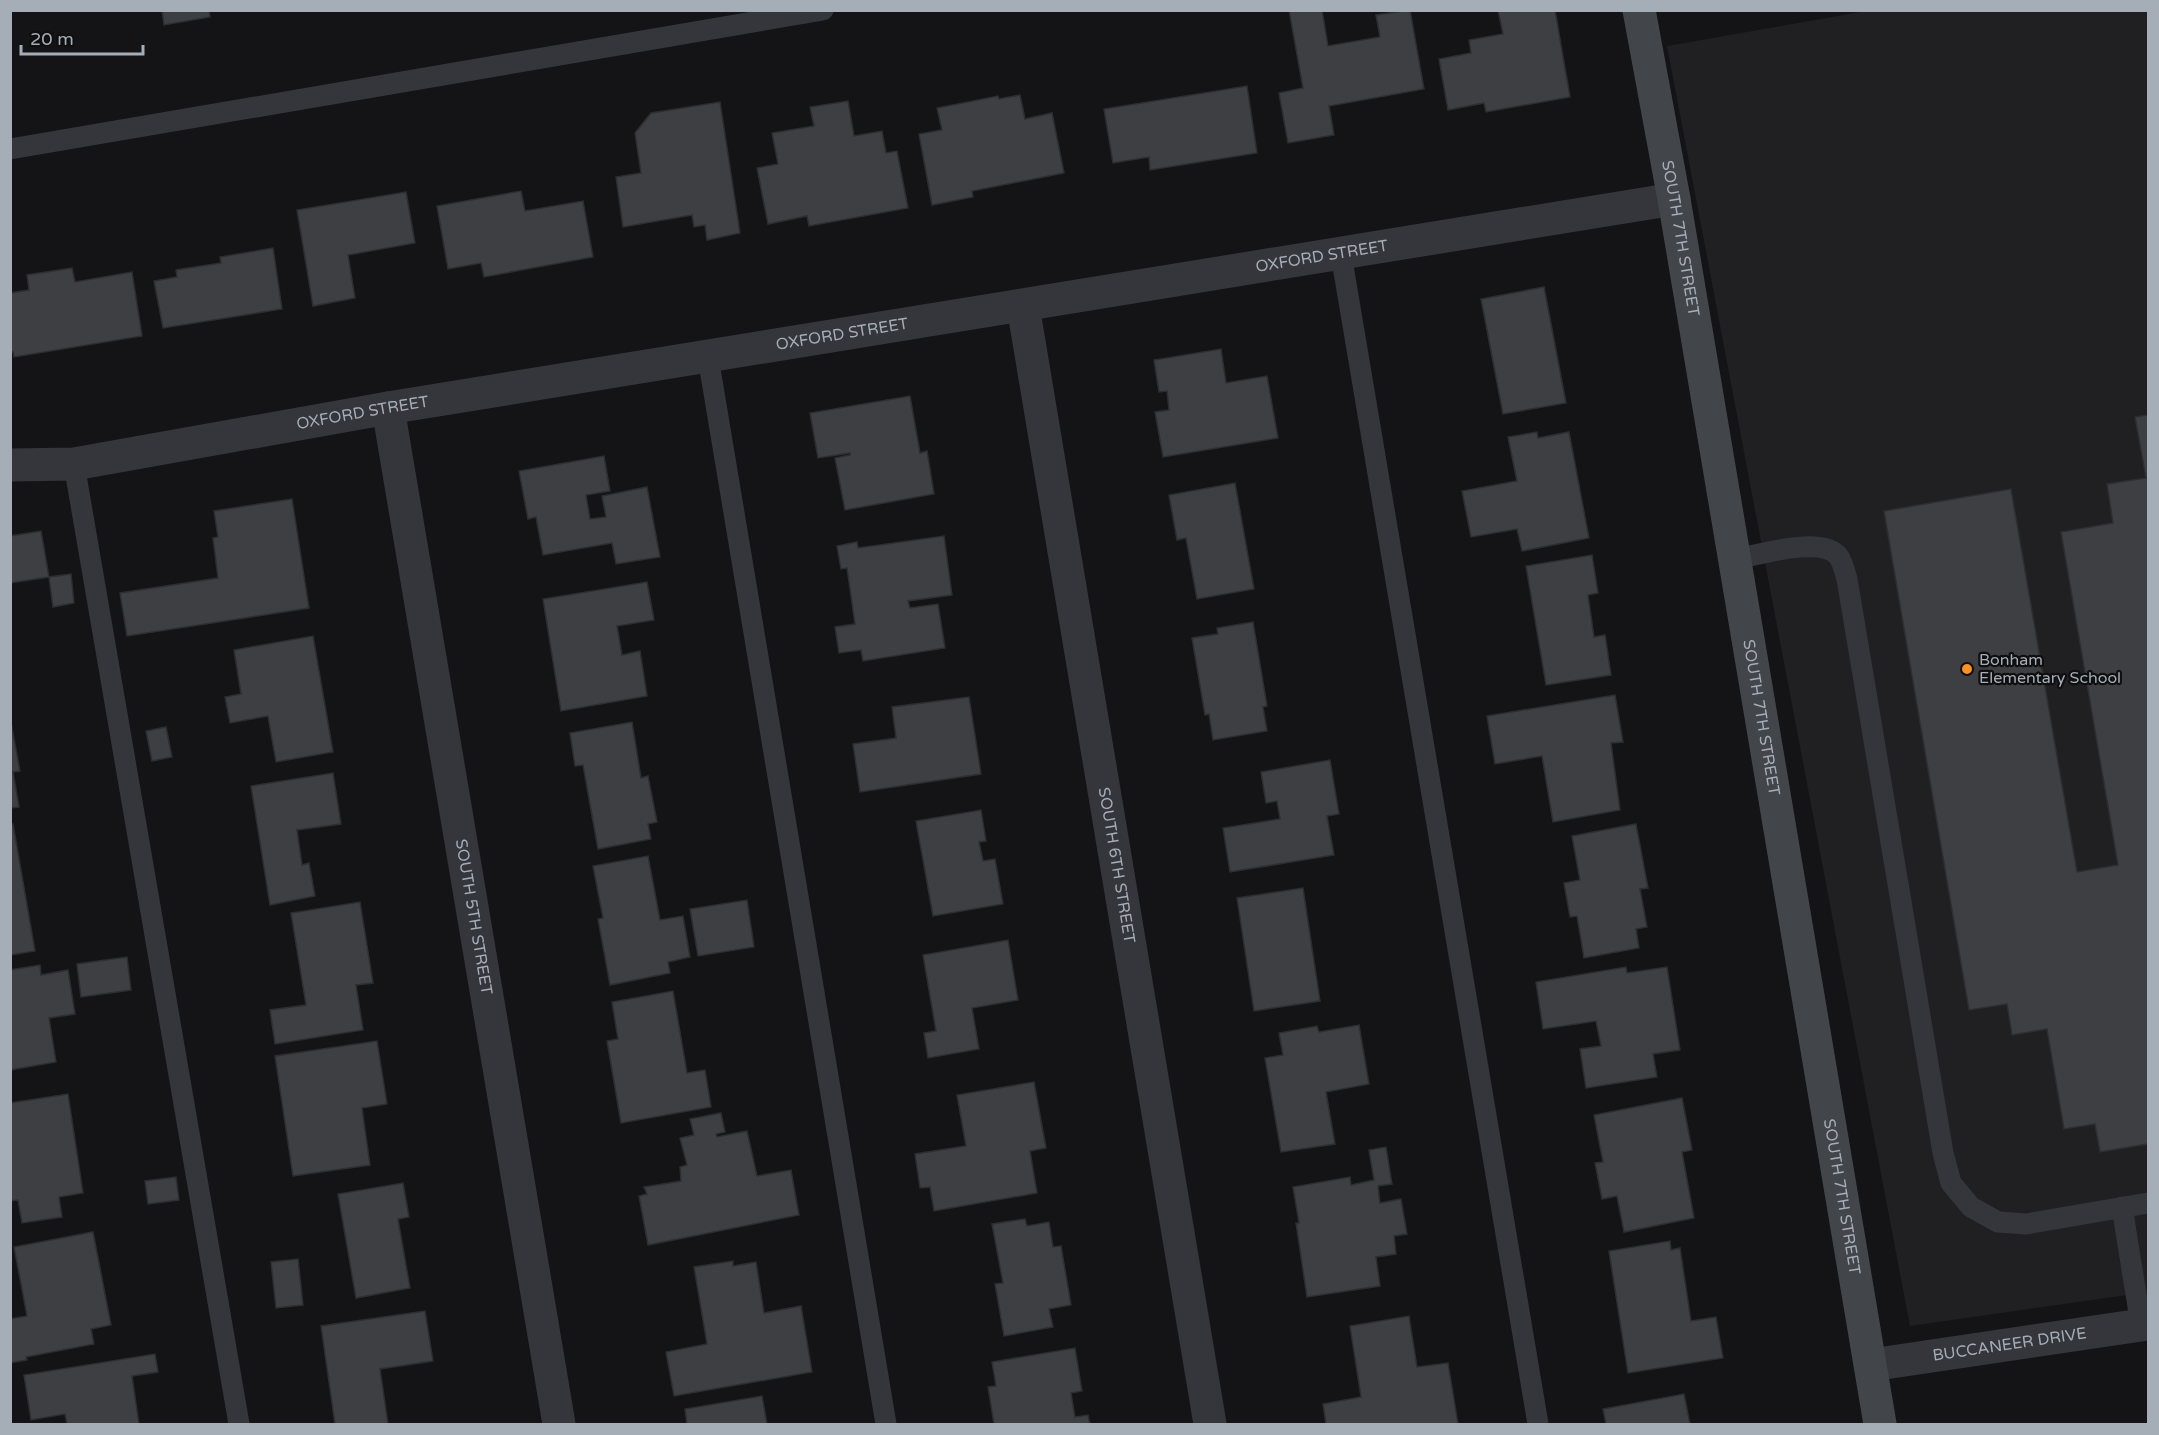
<svg xmlns="http://www.w3.org/2000/svg" width="2159" height="1435" viewBox="0 0 2159 1435" font-family="'Varela Round',sans-serif">
<rect width="100%" height="100%" fill="#141416"/>
<path fill="#202023" d="M1866,11H2148V1292L1910,1326L1667,46Z"/>
<g fill="#3e3f43" stroke="#2d2e32" stroke-width="1.5">
<path d="M162,10H209L210,17L164,25Z"/>
<path d="M1289,10H1322L1328,46L1380,37L1376,15L1410,10L1424,89L1329,106L1334,135L1288,143L1279,93L1303,88Z"/>
<path d="M1498,10H1555L1570,97L1486,112L1484,103L1448,110L1439,59L1471,53L1469,40L1503,34Z"/>
<path d="M1247,86L1257,153L1150,170L1149,157L1113,163L1104,109Z"/>
<path d="M1020,95L1025,119L1052,113L1064,173L972,191L973,197L932,205L919,134L942,130L937,108L998,96L999,99Z"/>
<path d="M848,101L854,136L882,131L886,153L897,151L908,208L809,226L807,216L768,224L757,168L778,164L772,133L814,126L810,107Z"/>
<path d="M720,102L740,233L707,240L705,225L694,227L692,215L623,227L616,177L641,173L635,133L651,113Z"/>
<path d="M521,191L525,211L583,201L593,257L484,277L481,263L448,269L437,206Z"/>
<path d="M406,192L415,243L348,255L355,298L313,306L297,210Z"/>
<path d="M273,248L282,309L163,328L154,281L177,277L176,270L221,263L220,257Z"/>
<path d="M72,268L75,282L132,272L142,336L14,357L13,352H10V293L29,290L27,275Z"/>
<path d="M1544,287L1566,403L1503,414L1481,299Z"/>
<path d="M1221,349L1226,383L1267,376L1278,438L1163,457L1155,412L1169,410L1167,391L1159,392L1154,360Z"/>
<path d="M910,396L920,453L927,451L934,494L845,510L835,458L850,455V453L818,458L810,413Z"/>
<path d="M2148,415V1144L2100,1152L2095,1124L2064,1129L2047,1029L2012,1035L2007,1004L1969,1010L1884,511L2011,489L2077,872L2118,865L2061,532L2113,523L2107,484L2146,478L2135,417Z"/>
<path d="M1537,432L1538,438L1569,432L1589,538L1522,551L1517,529L1471,537L1462,491L1517,481L1508,437Z"/>
<path d="M604,456L610,491L586,495L590,519L606,517L602,496L647,487L660,557L616,564L612,543L543,555L536,517L528,519L519,471Z"/>
<path d="M1235,483L1254,589L1197,599L1186,538L1177,540L1169,495Z"/>
<path d="M292,499L309,608L127,636L120,593L218,578L213,538L218,537L214,511Z"/>
<path d="M41,531L49,577L10,583V536Z"/>
<path d="M944,536L952,595L908,601L910,608L938,604L945,648L863,661L861,650L839,653L835,627L855,624L847,568L841,569L837,546L857,542L858,548Z"/>
<path d="M1592,555L1598,593L1588,595L1594,637L1605,635L1611,675L1546,685L1526,566Z"/>
<path d="M71,574L74,603L53,607L49,577Z"/>
<path d="M647,582L654,620L617,626L622,655L640,651L647,696L561,711L543,599Z"/>
<path d="M1253,622L1267,706L1263,707L1267,731L1213,740L1209,714L1205,715L1192,638L1218,634L1217,628Z"/>
<path d="M313,636L333,752L276,762L268,716L230,723L225,697L241,694L234,650Z"/>
<path d="M1615,695L1623,742L1611,743L1620,810L1553,822L1542,756L1495,764L1487,716Z"/>
<path d="M969,697L981,774L860,792L853,744L896,738L892,707Z"/>
<path d="M10,717L20,771L13,772L19,807L10,808Z"/>
<path d="M632,722L641,778L648,776L657,822L648,824L651,839L598,849L583,765L575,766L570,733Z"/>
<path d="M166,727L172,757L152,761L146,731Z"/>
<path d="M1330,760L1339,814L1327,816L1334,855L1230,872L1223,828L1280,819L1277,801L1266,803L1261,772Z"/>
<path d="M333,773L341,824L297,830L302,865L309,863L315,896L270,905L251,786Z"/>
<path d="M981,810L986,841L979,842L983,861L995,859L1003,904L933,916L916,821Z"/>
<path d="M10,824H13L35,951L10,955Z"/>
<path d="M1636,824L1648,888L1640,889L1647,927L1636,929L1639,948L1584,958L1577,916L1570,917L1564,883L1580,880L1572,836Z"/>
<path d="M648,856L660,920L683,916L690,957L668,962L670,973L610,985L598,919L603,918L593,866Z"/>
<path d="M1303,888L1320,1001L1254,1011L1237,898Z"/>
<path d="M747,900L754,947L698,956L690,909Z"/>
<path d="M360,902L373,983L356,985L363,1030L275,1044L270,1010L306,1005L291,913Z"/>
<path d="M1008,940L1018,1000L972,1008L979,1049L928,1058L924,1033L936,1031L923,955Z"/>
<path d="M127,957L131,990L81,997L77,964Z"/>
<path d="M40,965L41,975L68,970L75,1014L49,1018L56,1062L10,1070V970Z"/>
<path d="M1626,967L1627,973L1667,967L1680,1050L1653,1054L1657,1077L1586,1088L1580,1049L1601,1046L1596,1021L1543,1029L1536,982Z"/>
<path d="M673,991L687,1073L705,1070L711,1107L621,1123L607,1041L618,1039L612,1002Z"/>
<path d="M1359,1025L1369,1084L1326,1092L1335,1144L1281,1152L1265,1058L1283,1055L1279,1033L1317,1026L1319,1032Z"/>
<path d="M377,1041L387,1104L362,1108L370,1165L293,1176L275,1056Z"/>
<path d="M1034,1082L1046,1148L1030,1151L1037,1193L934,1211L930,1187L920,1188L915,1154L966,1146L957,1095Z"/>
<path d="M68,1094L83,1193L59,1197L62,1217L22,1223L18,1200L10,1201V1103Z"/>
<path d="M1682,1098L1692,1150L1682,1152L1694,1218L1624,1232L1617,1196L1602,1199L1595,1163L1603,1162L1594,1115Z"/>
<path d="M721,1113L725,1132L716,1134L717,1137L747,1131L757,1176L791,1170L799,1215L648,1245L639,1196L647,1194L644,1187L681,1181L680,1167L687,1165L680,1138L694,1135L690,1119Z"/>
<path d="M1386,1147L1392,1184L1378,1186L1380,1203L1401,1199L1407,1234L1394,1236L1396,1254L1376,1257L1380,1286L1307,1297L1296,1223H1299L1293,1187L1350,1177L1351,1185L1374,1180L1369,1150Z"/>
<path d="M176,1177L179,1200L148,1204L145,1181Z"/>
<path d="M403,1183L409,1217L398,1219L410,1288L356,1298L338,1194Z"/>
<path d="M1025,1219L1027,1226L1049,1222L1053,1247L1061,1246L1071,1305L1049,1309L1053,1327L1004,1336L995,1284L1003,1283L992,1224Z"/>
<path d="M93,1232L111,1325L91,1329L94,1344L26,1357L27,1360L10,1363V1319L27,1316L14,1247Z"/>
<path d="M1670,1241L1671,1250L1680,1248L1691,1321L1716,1317L1723,1358L1628,1373L1609,1251Z"/>
<path d="M298,1259L303,1305L276,1308L271,1262Z"/>
<path d="M733,1261V1266L756,1262L764,1313L801,1306L812,1372L674,1396L666,1352L707,1344L694,1267Z"/>
<path d="M425,1311L433,1361L380,1369L388,1424H335L321,1326Z"/>
<path d="M1409,1316L1417,1367L1448,1363L1458,1424H1326L1323,1404L1361,1397L1350,1326Z"/>
<path d="M1075,1348L1082,1391L1071,1393L1075,1417L1088,1415L1090,1424H994L988,1387L996,1386L992,1362Z"/>
<path d="M155,1354L158,1372L132,1376L139,1424H67L65,1414L31,1420L24,1375Z"/>
<path d="M1684,1394L1690,1424H1606L1603,1409Z"/>
<path d="M762,1396L767,1424H687L685,1409Z"/>
</g>
<g fill="none" stroke-linecap="round" stroke-linejoin="round">
<g stroke="#34363b" stroke-width="21">
<path d="M10,149L823,10"/>
<path d="M1341,254L1538,1424"/>
<path d="M708,357L886,1424"/>
<path d="M74,464L239,1424"/>
<path d="M1735,559C1758,555 1823,535 1839,557C1843,563 1845,573 1847,579L1943,1153L1951,1183L1971,1207L1998,1222L2026,1224L2148,1203"/>
<path d="M2122,1207L2141,1325"/>
</g>
<g stroke="#34363b" stroke-width="33">
<path id="s1" d="M1023,306L1210,1424"/>
<path id="s2" d="M388,408L559,1424"/>
<path id="s3" d="M10,465L74,464L388,408L1674,199"/>
<path id="s4" d="M1871,1365L2148,1324"/>
</g>
<path stroke="#42464b" stroke-width="33" id="s5" d="M1639,10L1674,199L1880,1424"/>
</g>
<circle fill="#fa9127" stroke="#0f0f10" stroke-width="2" cx="1967" cy="669" r="6"/>
<g text-anchor="middle" dominant-baseline="central" stroke-width="4.5" stroke-linejoin="round" paint-order="stroke">
<g font-size="16" fill="#a5adb7" stroke="#0f0f10">
<text stroke="none"><textPath href="#s5" startOffset="232">SOUTH 7TH STREET</textPath></text>
<text stroke="none"><textPath href="#s3" startOffset="1329">OXFORD STREET</textPath></text>
<text stroke="none"><textPath href="#s3" startOffset="843">OXFORD STREET</textPath></text>
<text stroke="none"><textPath href="#s3" startOffset="357">OXFORD STREET</textPath></text>
<text stroke="none"><textPath href="#s5" startOffset="718">SOUTH 7TH STREET</textPath></text>
<text stroke="none"><textPath href="#s1" startOffset="567">SOUTH 6TH STREET</textPath></text>
<text stroke="none"><textPath href="#s2" startOffset="516">SOUTH 5TH STREET</textPath></text>
<text stroke="none"><textPath href="#s5" startOffset="1204">SOUTH 7TH STREET</textPath></text>
<text stroke="none"><textPath href="#s4" startOffset="140">BUCCANEER DRIVE</textPath></text>
</g>
<g font-size="16" fill="#a5adb7" stroke="#0f0f10" text-anchor="start">
<text x="1979" y="660">Bonham<tspan x="1979" dy="18">Elementary School</tspan></text>
</g>
</g>
<rect width="2159" height="1435" fill="none" stroke="#a5adb7" stroke-width="24"/>
<path d="M21 45v9h122v-9" fill="none" stroke="#a5adb7" stroke-width="3"/>
<text x="30" y="45" font-size="18" fill="#a5adb7" stroke="#0f0f10" stroke-width="4.5" paint-order="stroke">20 m</text>
</svg>
